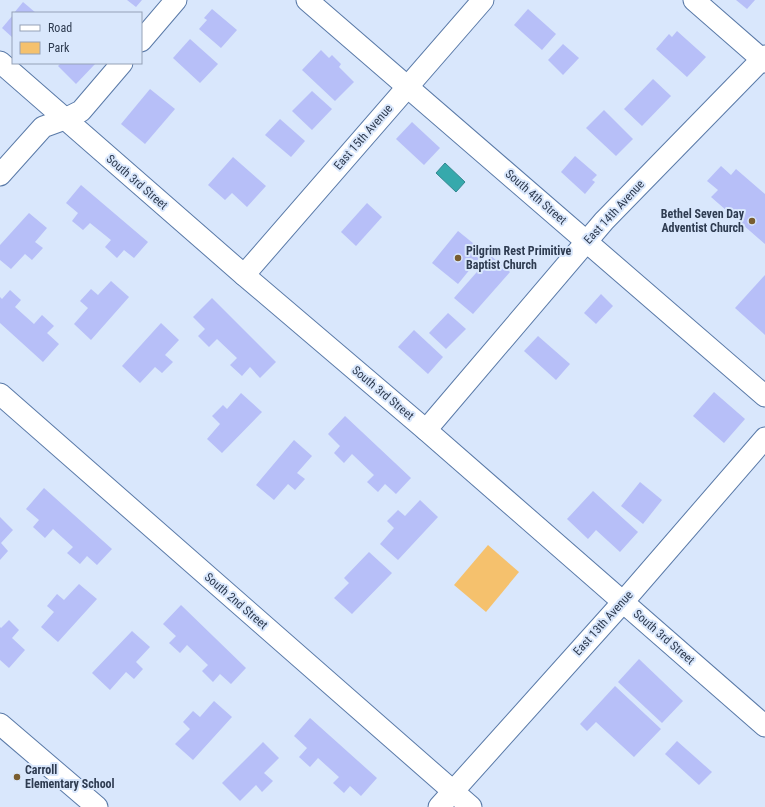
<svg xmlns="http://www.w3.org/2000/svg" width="765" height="807" viewBox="0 0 765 807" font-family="'Roboto Condensed',sans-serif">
<rect width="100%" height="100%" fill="#d9e7fc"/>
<path fill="#f5c16d" d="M488,545L519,572L486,612L454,585Z"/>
<path fill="#36a9ac" stroke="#348890" d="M445,163L465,182L456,192L436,173Z"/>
<g fill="#b7bff8">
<path d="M127,0H142L136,7Z"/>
<path d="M736,0H755L747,9Z"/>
<path d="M23,2L36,13H14Z"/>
<path d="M212,9L237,30L221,48L199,29L207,20L204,18Z"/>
<path d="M528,9L556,34L542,50L514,25Z"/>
<path d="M13,15V38L2,28Z"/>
<path d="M677,31L706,57L687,77L656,49L669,34L672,37Z"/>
<path d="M190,39L218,64L200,83L173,58Z"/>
<path d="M563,44L579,58L563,75L548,60Z"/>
<path d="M321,50L329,58L332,55L341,64L339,67L354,82L335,101L302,70Z"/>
<path d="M61,63H96L76,84L58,66Z"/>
<path d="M653,79L671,96L642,126L624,109Z"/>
<path d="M150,89L175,109L145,144L121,124Z"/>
<path d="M312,91L332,109L312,130L292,111Z"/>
<path d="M604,110L633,139L616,156L586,128Z"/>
<path d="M280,119L305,141L291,157L265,135Z"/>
<path d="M412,122L440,148L424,165L396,139Z"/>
<path d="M575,156L597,175L592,180L595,182L585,194L561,172Z"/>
<path d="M233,157L266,186L247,207L232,193L225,200L208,185Z"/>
<path d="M721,166L731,175L736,169L765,194V244L711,197L718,190L707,181Z"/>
<path d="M81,185L148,242L134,258L124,250L117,258L105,247L111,240L90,223L83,230L72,221L78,213L66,203Z"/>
<path d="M367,203L382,217L356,246L341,232Z"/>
<path d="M29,213L47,228L35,242L43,248L32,260L25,254L11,269L0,260V245Z"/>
<path d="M458,231L484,252L458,284L432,263Z"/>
<path d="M491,256L510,272L473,314L454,298Z"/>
<path d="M765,275V335L735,308Z"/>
<path d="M111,281L129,297L91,340L74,324L88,308L80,301L91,289L98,295Z"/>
<path d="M10,290L21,300L15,307L34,324L42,315L54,326L47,333L59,344L43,362L0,323V297L2,299Z"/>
<path d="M601,294L613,306L596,324L584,313Z"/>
<path d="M212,298L276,362L260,378L250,367L242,376L230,365L237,358L217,339L209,347L198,336L205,329L193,317Z"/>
<path d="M448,313L466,329L446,349L429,333Z"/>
<path d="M161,323L179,340L165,355L173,362L162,373L155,367L140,383L122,366Z"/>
<path d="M414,330L443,357L428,374L398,347Z"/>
<path d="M538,336L570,364L556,380L524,351Z"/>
<path d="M714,392L745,419L724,443L693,416Z"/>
<path d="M241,393L262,412L222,453L207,439L220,424L212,416L223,405L227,409Z"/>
<path d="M345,416L411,478L396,494L385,484L378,492L367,482L374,475L352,454L344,463L334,453L340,446L328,434Z"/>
<path d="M294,440L312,456L297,473L305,479L295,490L288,484L274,500L256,485Z"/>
<path d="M640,482L662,500L643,524L621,506Z"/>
<path d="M44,488L112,549L97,565L87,556L80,564L67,553L73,547L53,529L45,538L33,527L39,520L26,509Z"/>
<path d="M593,491L638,532L620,552L596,530L588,539L567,519Z"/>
<path d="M420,500L438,517L398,560L380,544L394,528L387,521L398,510L405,516Z"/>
<path d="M0,517L13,530L1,543L8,551L0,560Z"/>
<path d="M369,552L392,573L352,614L334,598L349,583L344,578Z"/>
<path d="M79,584L97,599L58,642L41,627L54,612L47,606L57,594L64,600Z"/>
<path d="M181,605L246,668L231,684L220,674L213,682L202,671L208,665L187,645L180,653L169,643L176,636L163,624Z"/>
<path d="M9,620L19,630L12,638L25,650L9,668L0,660V627L1,628Z"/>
<path d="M132,631L150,647L136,662L143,669L134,679L126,672L110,690L92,673Z"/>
<path d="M639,659L683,701L662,723L618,682Z"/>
<path d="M615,686L661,729L634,757L596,722L587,731L580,724Z"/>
<path d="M214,701L232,717L193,760L175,744L190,729L183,722L193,711L200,717Z"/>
<path d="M310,718L377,778L361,796L350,786L344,793L333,783L339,777L318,758L310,767L299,757L307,748L294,736Z"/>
<path d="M677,741L712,772L699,785L665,754Z"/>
<path d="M263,742L279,758L264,773L273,781L262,792L256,785L240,801L222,783Z"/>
</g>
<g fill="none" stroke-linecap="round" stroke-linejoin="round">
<defs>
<g id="minor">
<path d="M307,0L765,396"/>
<path d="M694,0L765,62"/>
<path d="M141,41L176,0"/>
<path d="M0,62L244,275L426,430L765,726"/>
<path d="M0,175L43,127L65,119L81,111L122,63"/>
<path d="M244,275L483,0"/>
<path d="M0,394L471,807"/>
<path d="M426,430L604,221L765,56"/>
<path d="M0,724L97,807"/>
<path d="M439,807L623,602L765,438"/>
</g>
</defs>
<use href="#minor" stroke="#5a7aa8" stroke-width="23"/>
<use href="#minor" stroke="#fff" stroke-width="21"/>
</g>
<g fill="#795d30" stroke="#d9e7fc" stroke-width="1.5">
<circle cx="752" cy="221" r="4"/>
<circle cx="458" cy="258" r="4"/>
<circle cx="17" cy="777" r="4"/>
</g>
<g text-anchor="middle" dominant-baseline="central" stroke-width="4" stroke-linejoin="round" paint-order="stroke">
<g font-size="12" fill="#2e3b50" stroke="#d9e7fc">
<text transform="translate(363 137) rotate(-49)">East 15th Avenue</text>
<text transform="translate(137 182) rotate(41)">South 3rd Street</text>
<text transform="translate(536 197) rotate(41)">South 4th Street</text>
<text transform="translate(614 212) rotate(-47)">East 14th Avenue</text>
<text transform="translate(383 393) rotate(40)">South 3rd Street</text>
<text transform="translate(236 601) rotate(41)">South 2nd Street</text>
<text transform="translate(603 623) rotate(-48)">East 13th Avenue</text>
<text transform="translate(664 637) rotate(41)">South 3rd Street</text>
</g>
<g font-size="12" font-weight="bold" fill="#2e3b50" stroke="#d9e7fc" text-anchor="start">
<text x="744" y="214" text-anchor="end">Bethel Seven Day<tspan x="744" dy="14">Adventist Church</tspan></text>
<text x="466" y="251">Pilgrim Rest Primitive<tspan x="466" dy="14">Baptist Church</tspan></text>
<text x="25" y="770">Carroll<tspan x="25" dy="14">Elementary School</tspan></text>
</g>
</g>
<rect x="12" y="12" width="130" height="52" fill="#d9e7fc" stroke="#95a2b7"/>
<rect x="20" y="25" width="20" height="6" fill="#ffffff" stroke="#95a2b7"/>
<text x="48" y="32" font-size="12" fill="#2e3b50">Road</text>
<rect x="20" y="42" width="20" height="12" fill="#f5c16d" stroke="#95a2b7"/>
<text x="48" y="52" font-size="12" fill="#2e3b50">Park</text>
</svg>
